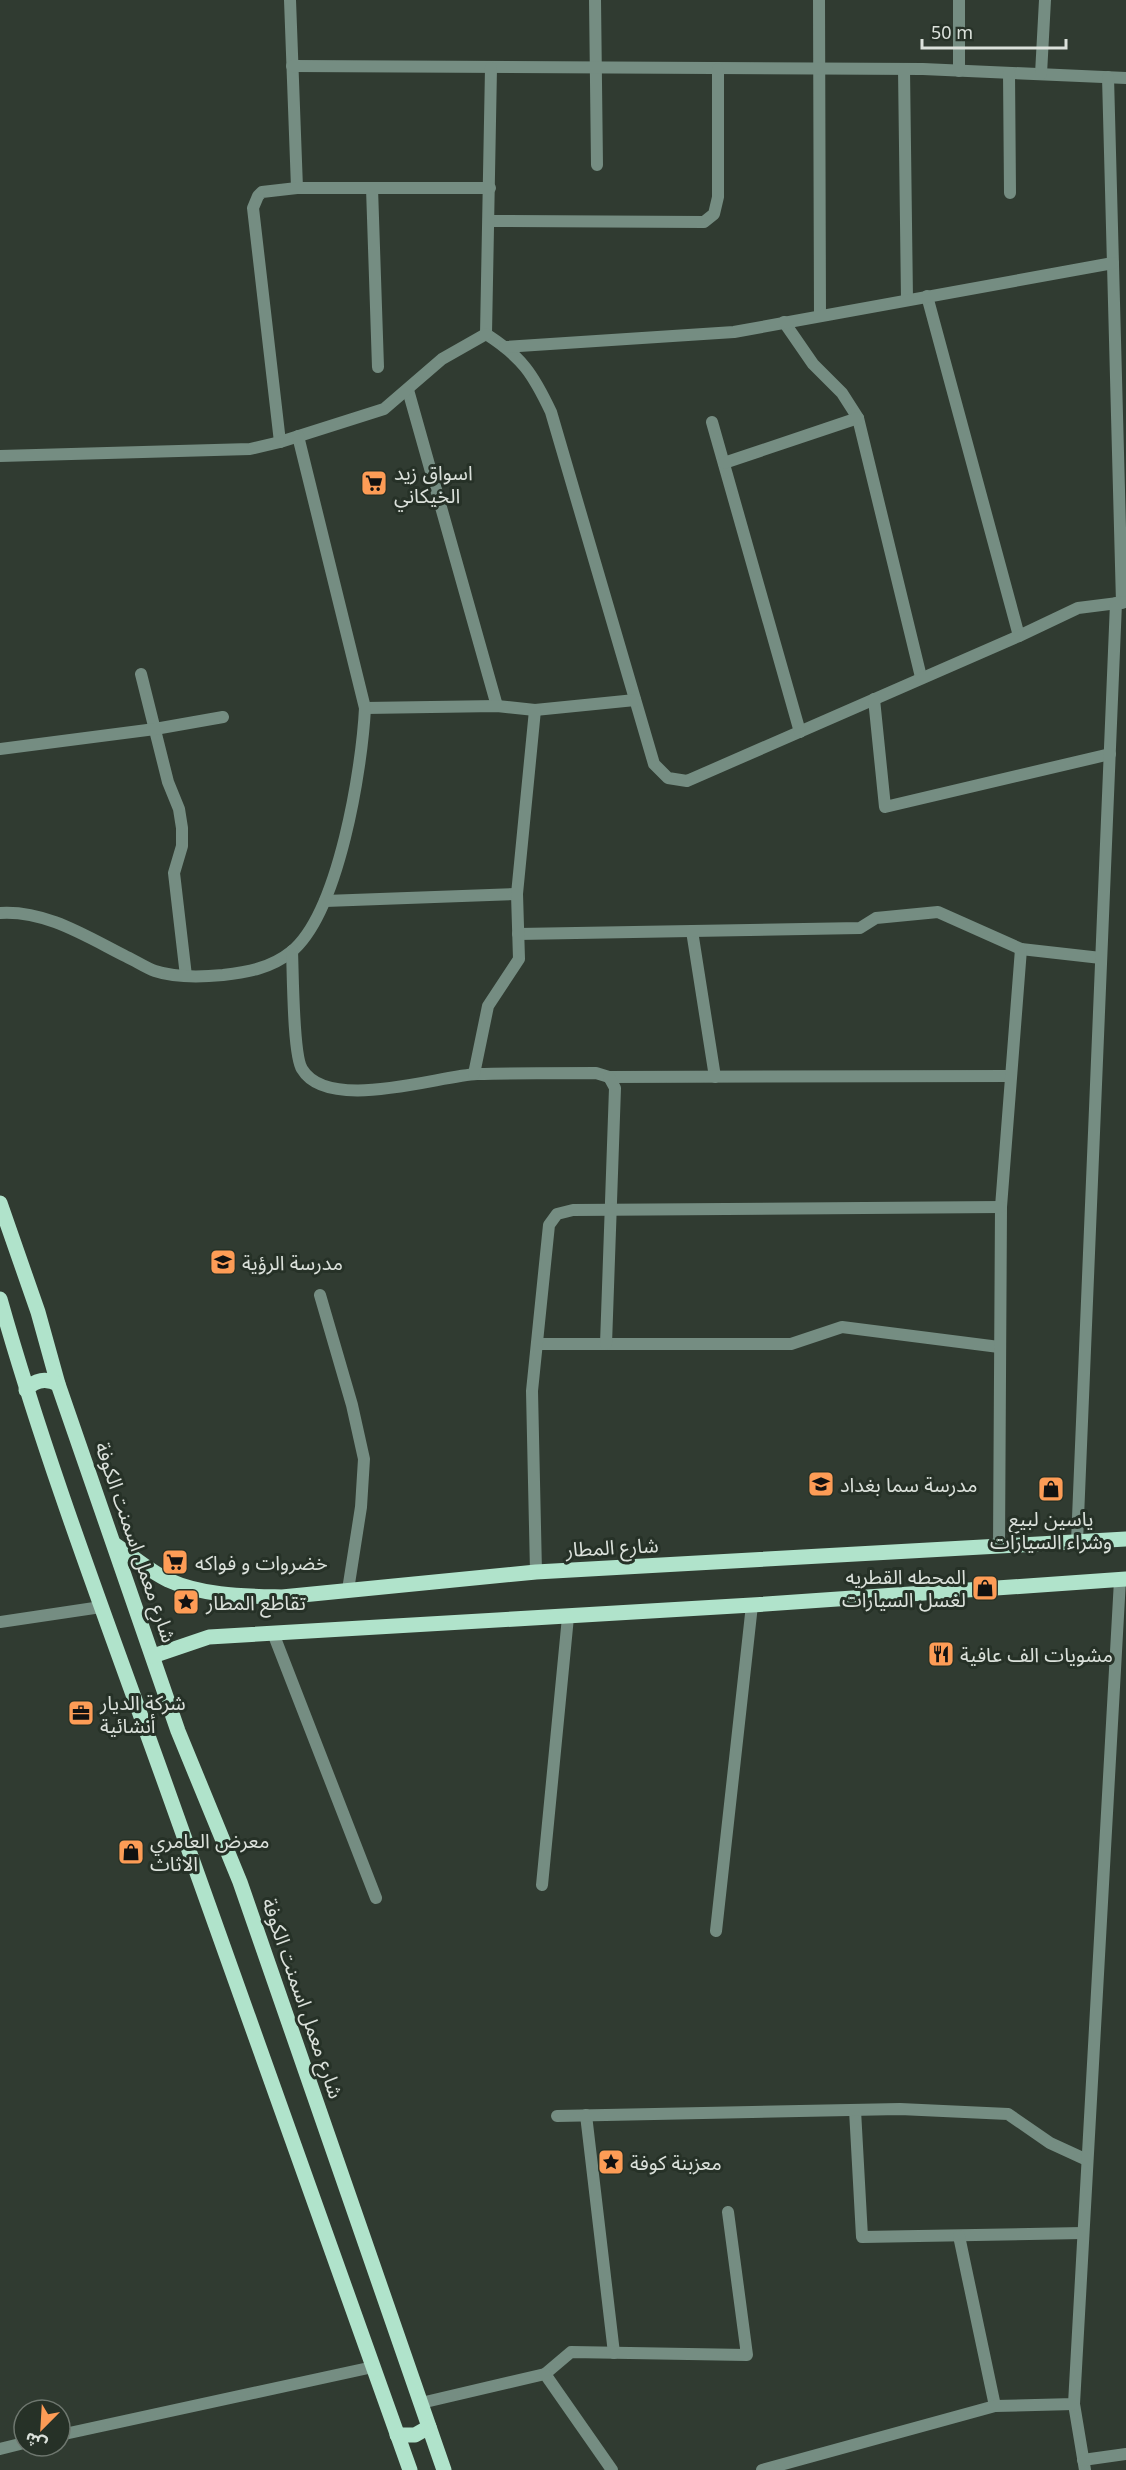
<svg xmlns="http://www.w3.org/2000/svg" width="1126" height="2470" viewBox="0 0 1126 2470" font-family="'Noto Sans','Noto Sans Arabic',sans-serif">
<rect width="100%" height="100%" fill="#303b31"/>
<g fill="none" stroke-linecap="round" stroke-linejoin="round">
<g stroke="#758d82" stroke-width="12">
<path d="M290,0L297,188"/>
<path d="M595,0L597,165"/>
<path d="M819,0L820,316"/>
<path d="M292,66L923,69L1126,78"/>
<path d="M904,69L907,300"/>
<path d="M959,71V0"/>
<path d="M1009,73L1010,193"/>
<path d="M1041,74L1045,0"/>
<path d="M1108,77L1122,603"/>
<path d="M372,188L378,367"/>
<path d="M489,221L704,222L714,214L718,197V69"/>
<path d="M927,296L1019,636"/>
<path d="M784,322L813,364L842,393L858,418L921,677"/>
<path d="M486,334C522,357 533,374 551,412L654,764L668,778L687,781L1019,636L1078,608L1126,602"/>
<path d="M486,334L491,68"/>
<path d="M505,347L734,332L1113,263"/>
<path d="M408,390L497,706"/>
<path d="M712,422L800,732"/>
<path d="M280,442L253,208L258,196L262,192L297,188H490"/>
<path d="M0,456L250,449L280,442L384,409L442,359L486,334"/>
<path d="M724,463L858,418"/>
<path d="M141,674L168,782L179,809L182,828V846L174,873L186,976"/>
<path d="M874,699L885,807L1110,754"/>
<path d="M365,708L497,706L535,710L635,700"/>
<path d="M0,749L155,729L223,717"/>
<path d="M325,901L517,894"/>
<path d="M0,913C46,910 87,937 127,957C136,961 146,968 155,971C176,978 202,977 223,975C248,972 271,968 291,952C339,913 362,768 365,708L298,436"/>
<path d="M692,931L715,1077"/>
<path d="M518,934L860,928L876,918L938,912L1021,949L1101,958"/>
<path d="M292,951C293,973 293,1055 302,1069C328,1113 437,1076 477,1074C516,1073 556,1073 596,1073L609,1077L1011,1076"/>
<path d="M474,1074L488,1006L519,959L517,894L535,710"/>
<path d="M320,1295L352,1405L364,1459L361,1507L348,1590"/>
<path d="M537,1344H791L842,1327L999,1347"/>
<path d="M606,1344L615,1088L609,1077"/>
<path d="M1077,1542L1116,603"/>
<path d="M999,1547L1001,1207L1021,949"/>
<path d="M536,1572L532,1391L549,1225L557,1214L573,1210L1001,1207"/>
<path d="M0,1622L101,1607"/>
<path d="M273,1633L376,1898"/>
<path d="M542,1885L568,1617"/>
<path d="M716,1931L752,1605"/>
<path d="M855,2110L862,2237L1083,2233"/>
<path d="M586,2115L614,2353"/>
<path d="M557,2116L900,2109L1008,2114L1050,2143L1087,2160"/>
<path d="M959,2236L995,2406"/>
<path d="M545,2374L571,2352L747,2355L728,2212"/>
<path d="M421,2403L545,2374L612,2470"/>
<path d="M1074,2404L1085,2470"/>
<path d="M60,2435L373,2367"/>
<path d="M0,2449L24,2443"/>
<path d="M1083,2460L1126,2454"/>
<path d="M762,2470L995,2406L1074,2404L1120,1580"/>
</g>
<g stroke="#b0e3cb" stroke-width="15">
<path d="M0,1203L38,1312L58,1384L178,1731L240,1882L444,2470"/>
<path d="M0,1299C48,1469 112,1634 171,1800C251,2023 330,2247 410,2470"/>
<path d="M26,1390C35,1379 46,1378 58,1384"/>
<path d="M114,1544C131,1555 149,1571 168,1580C203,1596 244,1596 282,1597L536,1572L1126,1539"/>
<path d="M153,1656L209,1637L752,1605L1126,1579"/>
<path d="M397,2435H415L429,2427"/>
</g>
</g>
<defs>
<symbol id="supermarket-square" viewBox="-11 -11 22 22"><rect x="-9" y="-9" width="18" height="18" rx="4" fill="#fd9c56" stroke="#263127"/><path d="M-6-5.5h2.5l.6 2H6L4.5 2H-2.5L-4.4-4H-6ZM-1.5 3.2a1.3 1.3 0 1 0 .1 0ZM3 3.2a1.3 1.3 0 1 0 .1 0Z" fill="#111"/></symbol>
<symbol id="school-square" viewBox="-11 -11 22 22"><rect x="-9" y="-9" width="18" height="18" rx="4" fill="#fd9c56" stroke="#263127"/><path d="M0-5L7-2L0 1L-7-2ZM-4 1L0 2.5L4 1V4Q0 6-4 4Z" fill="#111"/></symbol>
<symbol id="shop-square" viewBox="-11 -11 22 22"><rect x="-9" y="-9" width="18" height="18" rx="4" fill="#fd9c56" stroke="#263127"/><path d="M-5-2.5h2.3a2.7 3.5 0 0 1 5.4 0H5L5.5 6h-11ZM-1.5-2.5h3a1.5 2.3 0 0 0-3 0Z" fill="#111"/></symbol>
<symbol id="sight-square" viewBox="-11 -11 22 22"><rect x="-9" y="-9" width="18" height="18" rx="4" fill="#fd9c56" stroke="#263127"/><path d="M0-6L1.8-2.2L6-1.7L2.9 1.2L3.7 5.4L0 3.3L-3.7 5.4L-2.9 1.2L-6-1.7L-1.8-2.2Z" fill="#111"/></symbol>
<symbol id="restaurant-square" viewBox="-11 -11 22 22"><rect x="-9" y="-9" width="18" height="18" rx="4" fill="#fd9c56" stroke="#263127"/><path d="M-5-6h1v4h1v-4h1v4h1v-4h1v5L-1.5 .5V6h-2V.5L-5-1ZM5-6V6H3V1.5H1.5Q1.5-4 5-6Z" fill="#111"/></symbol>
<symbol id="office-square" viewBox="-11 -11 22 22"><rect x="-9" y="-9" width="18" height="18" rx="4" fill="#fd9c56" stroke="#263127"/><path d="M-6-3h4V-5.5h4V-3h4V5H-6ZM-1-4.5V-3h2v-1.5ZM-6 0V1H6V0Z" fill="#111"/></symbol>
</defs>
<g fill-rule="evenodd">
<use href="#supermarket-square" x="359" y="468" width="30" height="30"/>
<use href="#school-square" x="208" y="1247" width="30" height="30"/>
<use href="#school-square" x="806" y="1469" width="30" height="30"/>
<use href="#shop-square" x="1036" y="1474" width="30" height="30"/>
<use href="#supermarket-square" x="160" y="1547" width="30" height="30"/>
<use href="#shop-square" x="970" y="1573" width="30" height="30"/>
<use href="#sight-square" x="171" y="1587" width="30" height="30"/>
<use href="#restaurant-square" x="926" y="1639" width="30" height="30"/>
<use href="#office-square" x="66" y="1698" width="30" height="30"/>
<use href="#shop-square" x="116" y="1837" width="30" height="30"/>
<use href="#sight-square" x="596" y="2147" width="30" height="30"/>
</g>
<g text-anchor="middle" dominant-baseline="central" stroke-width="6" stroke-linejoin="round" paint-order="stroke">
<g font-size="20" fill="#dbe1db" stroke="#263127" text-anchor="start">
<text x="394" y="472">اسواق زيد<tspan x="394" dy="23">الخيكاني</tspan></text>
<text x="242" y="1262">مدرسة الرؤية</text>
<text x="840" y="1484">مدرسة سما بغداد</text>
<text x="1051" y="1518" text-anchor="middle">ياسين لبيع<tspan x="1051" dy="23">وشراء السيارات</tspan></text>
<text x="195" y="1562">خضروات و فواكه</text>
<text x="966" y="1576" text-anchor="end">المحطه القطريه<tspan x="966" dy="23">لغسل السيارات</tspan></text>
<text x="206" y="1602">تقاطع المطار</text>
<text x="960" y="1654">مشويات الف عافية</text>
<text x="100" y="1702">شركة الديار<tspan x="100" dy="23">أنشائية</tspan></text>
<text x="150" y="1840">معرض العامري<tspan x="150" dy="23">الاثاث</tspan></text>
<text x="630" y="2162">معزبنة كوفة</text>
</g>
<g font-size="20" fill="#dbe1db" stroke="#263127">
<text transform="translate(136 1542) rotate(71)">شارع معمل اسمنت الكوفة</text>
<text transform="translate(612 1547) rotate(-3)">شارع المطار</text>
<text transform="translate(303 1998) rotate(71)">شارع معمل اسمنت الكوفة</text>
</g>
</g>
<g transform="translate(42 2428) rotate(204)"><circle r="28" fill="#263127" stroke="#6e776f" stroke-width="1.5"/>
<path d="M0-4.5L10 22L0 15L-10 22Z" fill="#fd9c56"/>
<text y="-9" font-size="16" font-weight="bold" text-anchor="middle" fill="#dbe1db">ش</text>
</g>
<path d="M922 39v9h144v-9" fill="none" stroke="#dbe1db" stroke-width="3"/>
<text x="931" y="39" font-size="18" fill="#dbe1db" stroke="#263127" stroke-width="4.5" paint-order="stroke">50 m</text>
</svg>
